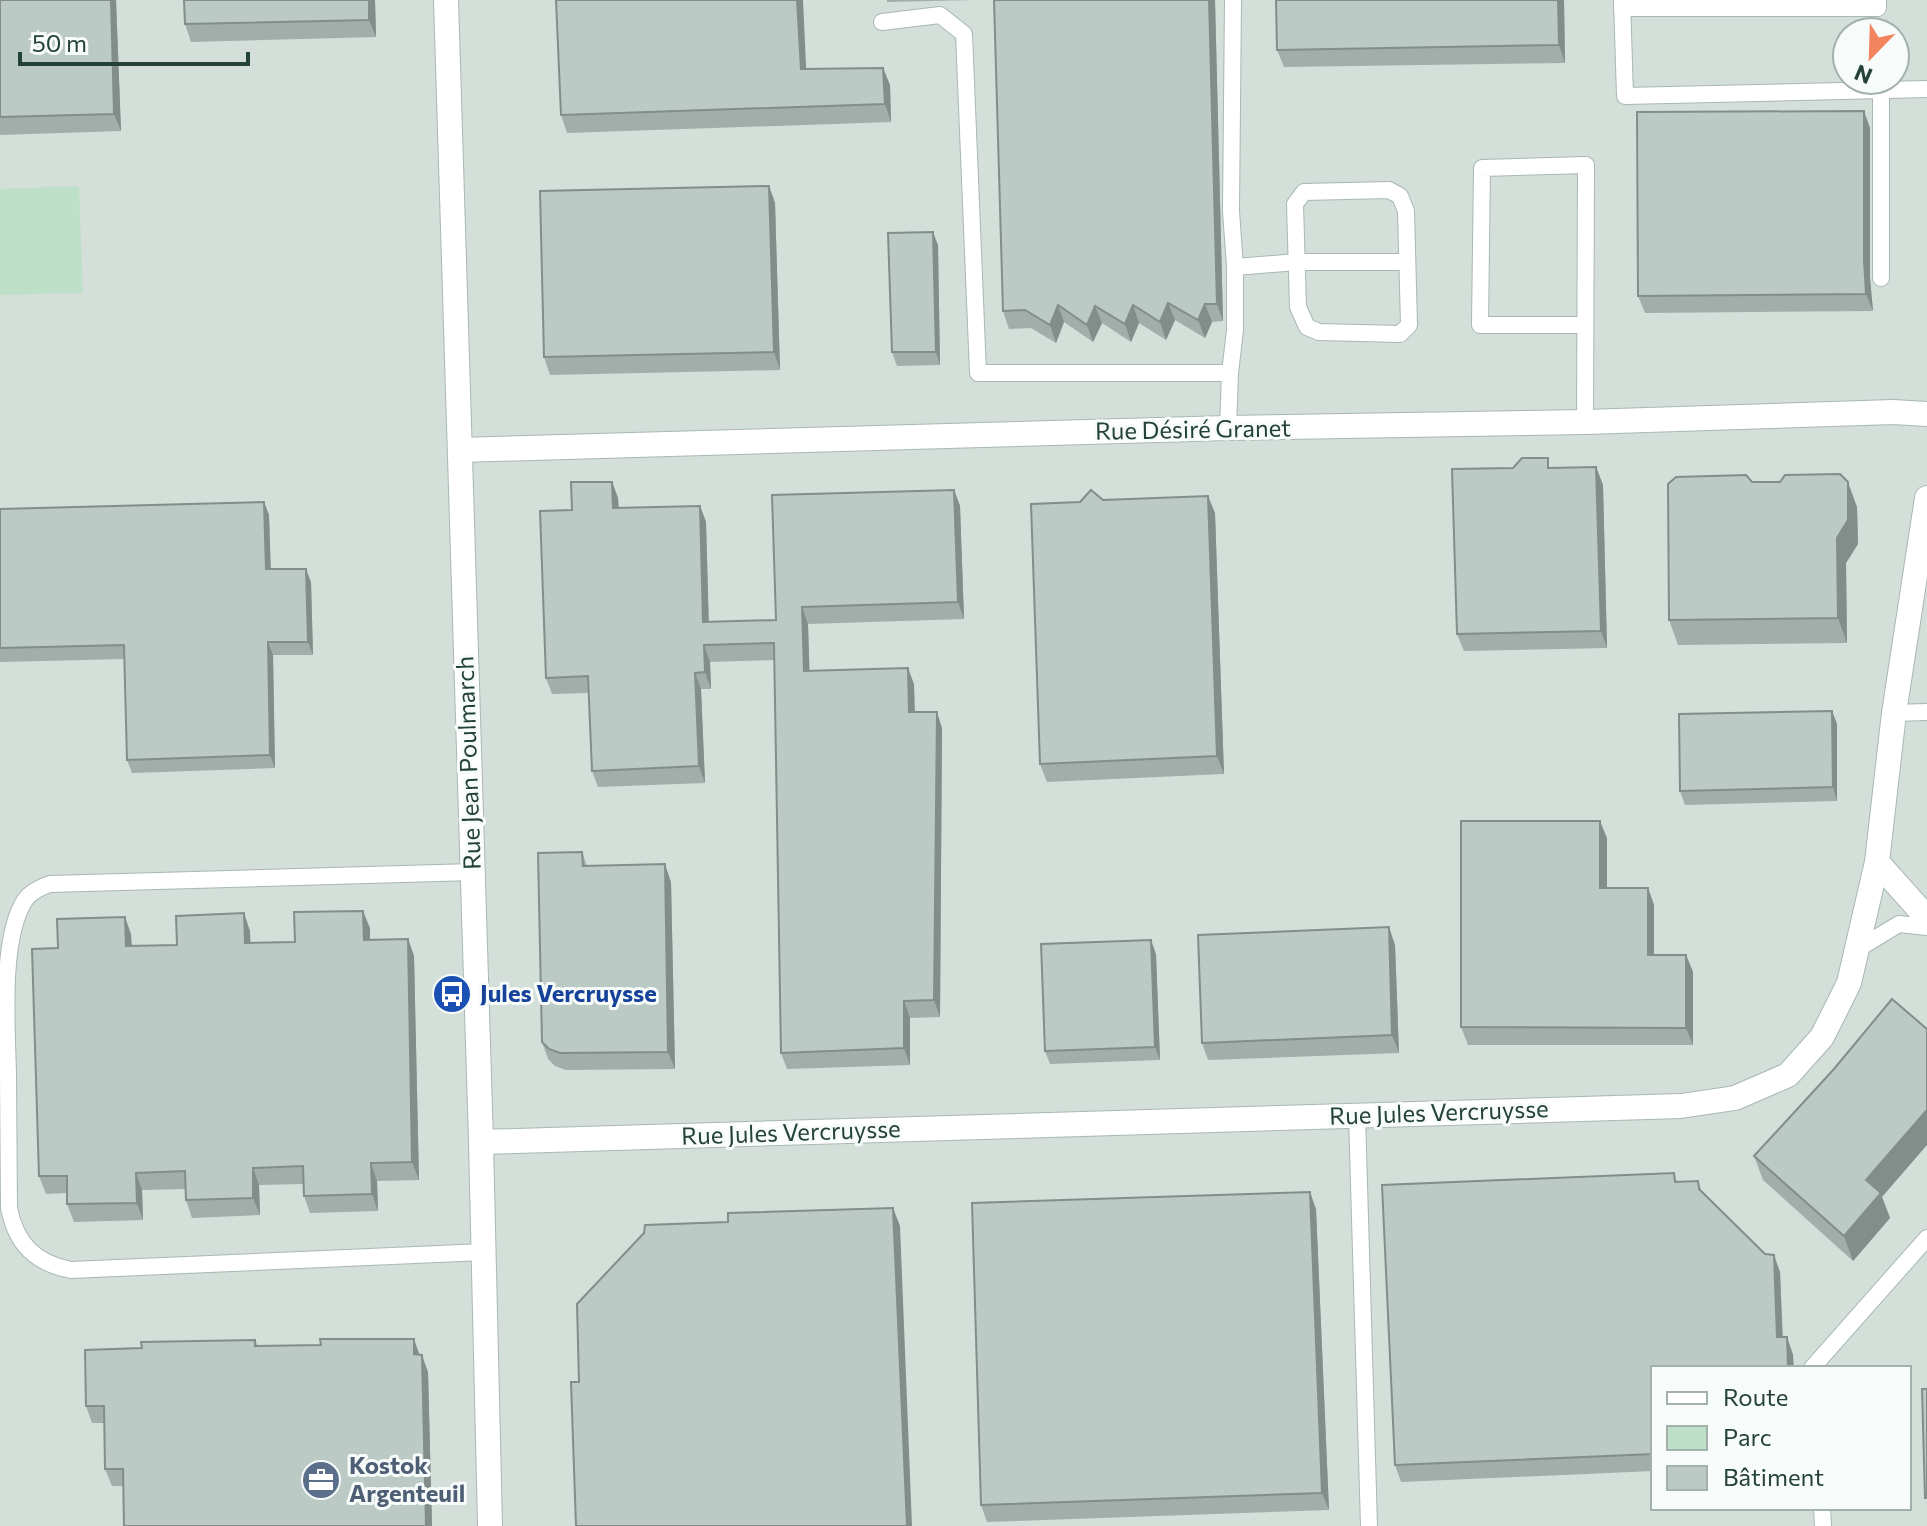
<svg xmlns="http://www.w3.org/2000/svg" width="1927" height="1526" viewBox="0 0 1927 1526" font-family="Commissioner,sans-serif">
  <style>
    .built { fill: #d4dfda; fill-rule: evenodd }
    .green { fill: #bfe0c8 }
    .lines { fill: none; stroke-linecap: round; stroke-linejoin: round }
    .service-casing { stroke: #a8b8b2; stroke-width: 18 }
    .minor-casing { stroke: #a8b8b2; stroke-width: 26 }
    .service { stroke: #fff; stroke-width: 16 }
    .minor { stroke: #fff; stroke-width: 24 }
    .wall { fill: #a1aea9 }
    .shaded-wall { fill: #838d89 }
    .building { fill: #bbcac4; stroke: #838d89; stroke-width: 2 }
    .labels { text-anchor: middle; stroke-width: 6; stroke-linejoin: round; paint-order: stroke }
    .street-label { font-size: 24px; fill: #24423a; stroke: #f7fbf9 }
    .transit-label { font-size: 24px; font-weight: bold; fill: #164399; stroke: #f7fbf9; text-anchor: start }
    .service-label { font-size: 24px; font-weight: bold; fill: #4e5e75; stroke: #f7fbf9; text-anchor: start }
  </style>
  <rect width="100%" height="100%" fill="#e6efeb"/>
  <!-- built -->
  <path class="built" d="M0 0H1927V1526H0ZM1847 32H1895V80H1847ZM1653 1368H1909V1508H1653Z"/>
  <!-- green -->
  <path class="green" d="M79 186 83 293 0 295V189Z"/>
  <g class="lines">
    <defs>
      <g id="service">
        <path d="M1233 0 1231 211 1235 267"/>
        <path d="M1622 0 1625 96 1927 89"/>
        <path d="M1622 8H1878V0"/>
        <path d="M882 22 940 15 964 34 978 373H1230"/>
        <path d="M1389 190 1400 196 1406 211 1409 325 1400 334 1319 332 1307 327 1298 307 1295 204 1304 192Z"/>
        <path d="M1881 278V90"/>
        <path d="M1585 325H1480L1482 168 1586 165 1585 422"/>
        <path d="M1228 428 1230 373 1235 330V267L1297 262H1407"/>
        <path d="M1894 713 1927 712"/>
        <path d="M473 872 50 884C41 887 31 891 25 900 0 938 7 1028 8 1074 8 1119 9 1163 9 1208 16 1244 35 1263 71 1270L484 1252"/>
        <path d="M1856 950 1899 924 1927 927"/>
        <path d="M1357 1115 1369 1526"/>
        <path d="M1812 1368 1927 1238"/>
        <path d="M1822 1508 1823 1526"/>
      </g>
      <g id="minor">
        <path d="M446 0 481 1142 490 1526"/>
        <path d="M460 450 1228 428 1585 422 1893 412 1927 414"/>
        <path d="M1877 862 1927 918"/>
        <path d="M481 1142 1681 1106 1735 1098 1788 1075 1822 1037 1849 983 1877 862 1894 713 1927 498"/>
      </g>
    </defs>
    <!-- service casing -->
    <use href="#service" class="service-casing"/>
    <!-- minor casing -->
    <use href="#minor" class="minor-casing"/>
    <!-- service -->
    <use href="#service" class="service"/>
    <!-- minor -->
    <use href="#minor" class="minor"/>
  </g>
  <!-- wall -->
  <g class="wall">
    <path d="M0 0H116L121 131 0 135Z"/>
    <path d="M184 0H375L376 37 191 42 185 24Z"/>
    <path d="M887 0H975L887 2Z"/>
    <path d="M994 0H1215L1223 321 1212 322 1205 338 1175 320 1166 340 1139 323 1131 342 1102 323 1093 342 1064 322 1056 343 1031 328 1009 329 1003 311Z"/>
    <path d="M1276 0H1564L1565 63 1284 67 1277 50Z"/>
    <path d="M883 68 890 85 891 122 567 133 561 115 806 69Z"/>
    <path d="M1870 128V278L1873 311 1645 313 1638 296Z"/>
    <path d="M769 186 775 203 780 370 550 375 544 357Z"/>
    <path d="M938 245 940 365 897 366 892 352Z"/>
    <path d="M1596 467 1603 485 1607 648 1464 651 1457 634 1552 468Z"/>
    <path d="M612 482 618 498 619 508 700 506 706 522 709 622 776 620 954 490 960 506 964 619 808 624 809 671 914 684 915 712 942 728 940 1017 910 1018V1065L787 1069 781 1053 774 660 710 662 711 689H701L705 783 598 787 592 771 589 693 552 694 546 678 572 510Z"/>
    <path d="M1752 482H1780L1857 507 1858 544 1846 563 1847 643 1678 645 1669 620Z"/>
    <path d="M1103 500 1215 513 1224 774 1047 782 1040 764 1080 502Z"/>
    <path d="M264 502 269 515 271 569 311 582 313 655H273L275 768 132 773 127 760 124 659 0 662V509Z"/>
    <path d="M1832 711 1837 724V801L1685 805 1680 791Z"/>
    <path d="M1607 838V888H1648L1654 905V955H1686L1693 972V1045H1468L1461 1027Z"/>
    <path d="M582 852 587 866 671 882 675 1069 566 1070 555 1066 548 1059 542 1042Z"/>
    <path d="M370 928V940L408 939 414 956 419 1180 377 1181 378 1211 310 1213 304 1196V1184L259 1185 260 1215 192 1218 186 1200 185 1189 142 1190 143 1220 74 1222 67 1204V1193L46 1194 39 1176 58 948 131 934 132 946 177 945 250 931V942H295Z"/>
    <path d="M1395 945 1399 1053 1208 1060 1202 1043Z"/>
    <path d="M1156 954 1160 1060 1050 1064 1045 1051Z"/>
    <path d="M1754 1156 1882 1197 1890 1218 1853 1261 1763 1180Z"/>
    <path d="M1674 1173 1677 1182 1698 1181 1702 1192 1780 1272 1783 1337H1787L1793 1355 1653 1368V1471L1401 1482 1395 1465Z"/>
    <path d="M1316 1209 1329 1510 987 1522 981 1505Z"/>
    <path d="M255 1340 258 1346 420 1355 428 1372 432 1526H124L123 1486H112L105 1469 104 1423H92L86 1406 142 1348Z"/>
  </g>
  <!-- shaded-wall -->
  <g class="shaded-wall">
    <path d="M111 0H116L121 131 114 114Z"/>
    <path d="M369 0H375L376 37 369 20Z"/>
    <path d="M797 0H803L807 87 801 69Z"/>
    <path d="M1209 0H1215L1223 321 1217 304Z"/>
    <path d="M1558 0H1564L1565 63 1559 45Z"/>
    <path d="M883 68 890 85 891 122 885 104Z"/>
    <path d="M1864 111 1870 128V278L1873 311 1866 294 1864 260Z"/>
    <path d="M769 186 775 203 780 370 774 352Z"/>
    <path d="M933 232 938 245 940 365 936 352Z"/>
    <path d="M1168 303 1175 320 1166 340 1160 322Z"/>
    <path d="M1205 304 1212 322 1205 338 1198 320Z"/>
    <path d="M1058 305 1064 322 1056 343 1050 325Z"/>
    <path d="M1133 305 1139 323 1131 342 1125 324Z"/>
    <path d="M1095 306 1102 323 1093 342 1087 325Z"/>
    <path d="M1596 467 1603 485 1607 648 1601 631Z"/>
    <path d="M612 482 618 498 619 525 613 508Z"/>
    <path d="M1848 482 1857 507 1858 544 1846 563 1847 643 1838 618 1837 538Z"/>
    <path d="M954 490 960 506 964 619 958 602Z"/>
    <path d="M1208 496 1215 513 1224 774 1217 756Z"/>
    <path d="M264 502 269 515 271 583 266 569Z"/>
    <path d="M700 506 706 522 709 638 703 622Z"/>
    <path d="M306 569 311 582 313 655 308 642Z"/>
    <path d="M802 607 808 624 810 688 804 671Z"/>
    <path d="M268 642 273 655 275 768 270 755Z"/>
    <path d="M704 645 710 662 711 689 705 672Z"/>
    <path d="M908 668 914 684 915 729 909 712Z"/>
    <path d="M695 673 701 689 705 783 699 766Z"/>
    <path d="M1832 711 1837 724V801L1833 787Z"/>
    <path d="M937 712 942 728 940 1017 934 1000Z"/>
    <path d="M1600 821 1607 838V905L1600 888Z"/>
    <path d="M665 864 671 882 675 1069 668 1052Z"/>
    <path d="M1648 888 1654 905V972L1648 955Z"/>
    <path d="M363 911 370 928V957L364 940Z"/>
    <path d="M244 913 250 931 251 960 245 943Z"/>
    <path d="M125 917 131 934 132 963 126 946Z"/>
    <path d="M1389 927 1395 945 1399 1053 1392 1035Z"/>
    <path d="M408 939 414 956 419 1180 412 1162Z"/>
    <path d="M1151 940 1156 954 1160 1060 1155 1047Z"/>
    <path d="M1686 955 1693 972V1045L1686 1028Z"/>
    <path d="M904 1001 910 1018V1065L904 1048Z"/>
    <path d="M1927 1110V1145L1882 1197 1890 1218 1853 1261 1844 1236 1866 1180Z"/>
    <path d="M371 1163 377 1181 378 1211 372 1194Z"/>
    <path d="M253 1168 259 1185 260 1215 253 1198Z"/>
    <path d="M136 1173 142 1190 143 1220 137 1203Z"/>
    <path d="M1310 1192 1316 1209 1329 1510 1322 1493Z"/>
    <path d="M893 1208 900 1226 912 1526H907Z"/>
    <path d="M1774 1255 1780 1272 1783 1354 1777 1337Z"/>
    <path d="M1787 1337 1793 1355 1794 1368H1788Z"/>
    <path d="M414 1339 420 1356 414 1354Z"/>
    <path d="M422 1355 428 1372 432 1526H426Z"/>
  </g>
  <!-- building -->
  <g class="building">
    <path d="M0 0H111L114 114 0 117Z"/>
    <path d="M184 0H369V20L185 24Z"/>
    <path d="M556 0H797L801 69 883 68 885 104 561 115Z"/>
    <path d="M994 0H1209L1217 304H1205L1198 320 1168 303 1160 322 1133 305 1125 324 1095 306 1087 325 1058 305 1050 325 1025 310 1003 311Z"/>
    <path d="M1276 0H1558L1559 45 1277 50Z"/>
    <path d="M1864 111V260L1866 294 1638 296 1637 112Z"/>
    <path d="M769 186 774 352 544 357 540 191Z"/>
    <path d="M933 232 936 352H892L888 233Z"/>
    <path d="M1522 458H1548V468L1596 467 1601 631 1457 634 1452 469 1513 468Z"/>
    <path d="M1840 474 1848 482V520L1837 538 1838 618 1669 620 1668 484 1676 477 1746 475 1752 482H1780L1785 475Z"/>
    <path d="M571 482H612L613 508 700 506 703 622 776 620 772 495 954 490 958 602 802 607 804 671 908 668 909 712H937L934 1000 904 1001V1048L781 1053 774 643 704 645 705 672 695 673 699 766 592 771 588 676 546 678 540 511 572 510Z"/>
    <path d="M1091 490 1103 500 1208 496 1217 756 1040 764 1031 504 1080 502Z"/>
    <path d="M264 502 266 569H306L308 642H268L270 755 127 760 124 645 0 648V509Z"/>
    <path d="M1832 711 1833 787 1680 791 1679 714Z"/>
    <path d="M1461 821H1600V888H1648V955H1686V1028L1461 1027Z"/>
    <path d="M582 852 583 866 665 864 668 1052 560 1053 549 1049 542 1042 538 853Z"/>
    <path d="M363 911 364 940 408 939 412 1162 371 1163 372 1194 304 1196 303 1166 253 1168V1198L186 1200 185 1171 136 1173 137 1203 67 1204V1176H39L32 949 58 948 57 919 125 917 126 946 177 945 176 916 244 913 245 943 295 942 294 912Z"/>
    <path d="M1389 927 1392 1035 1202 1043 1198 935Z"/>
    <path d="M1151 940 1155 1047 1045 1051 1041 944Z"/>
    <path d="M1892 999 1927 1029V1110L1866 1180 1881 1193 1844 1236 1754 1156 1834 1069Z"/>
    <path d="M1674 1173 1675 1182 1698 1181 1699 1189 1765 1254 1774 1255 1777 1337H1787L1788 1368H1653V1454L1395 1465 1382 1185Z"/>
    <path d="M1310 1192 1322 1493 981 1505 972 1203Z"/>
    <path d="M893 1208 907 1526H576L571 1382H579L577 1304 644 1233 645 1225 728 1222V1213Z"/>
    <path d="M320 1339H414V1354L422 1355 426 1526H124L123 1469H105L104 1406H86L85 1350 142 1348 141 1342 255 1340V1346L321 1345Z"/>
    <path d="M1922 1389H1927V1498H1925Z"/>
  </g>
  <!-- icons -->
  <defs>
    <symbol id="bus-disc" viewBox="-11 -11 22 22"><circle r="9.5" fill="#1a4fb4" stroke="#f7fbf9"/><path d="M-5-6H5V4H4V6H2V4H-2V6H-4V4H-5ZM-3.5-4V0h7V-4ZM-3.5 1.2v1.5H-2V1.2ZM2 1.2v1.5H3.5V1.2Z" fill="#fff"/></symbol>
    <symbol id="office-disc" viewBox="-11 -11 22 22"><circle r="9.5" fill="#5c6f8a" stroke="#f7fbf9"/><path d="M-6-3h4V-5.5h4V-3h4V5H-6ZM-1-4.5V-3h2v-1.5ZM-6 0V1H6V0Z" fill="#fff"/></symbol>
  </defs>
  <g fill-rule="evenodd">
    <use href="#bus-disc" x="430" y="972" width="44" height="44"/>
    <use href="#office-disc" x="299" y="1458" width="44" height="44"/>
  </g>
  <g class="labels">
    <!-- street labels -->
    <g class="street-label">
      <text transform="translate(1193 430) rotate(-1)" y="8">Rue Désiré Granet</text>
      <text transform="translate(469 763) rotate(-92)" y="8">Rue Jean Poulmarch</text>
      <text transform="translate(1439 1113) rotate(-2)" y="8">Rue Jules Vercruysse</text>
      <text transform="translate(791 1133) rotate(-2)" y="8">Rue Jules Vercruysse</text>
    </g>
    <!-- transit labels -->
    <g class="transit-label">
      <text x="480" y="1002">Jules Vercruysse</text>
    </g>
    <!-- service labels -->
    <g class="service-label">
      <text x="349" y="1474">Kostok<tspan x="349" dy="28">Argenteuil</tspan></text>
    </g>
  </g>
  <!-- legend -->
  <rect x="1651" y="1366" width="260" height="144" fill="#f7fbf9" stroke="#a3b1ad" stroke-width="2"/>
  <rect x="1667" y="1392" width="40" height="12" fill="#ffffff" stroke="#a3b1ad" stroke-width="2"/>
  <text x="1723" y="1406" font-size="24" fill="#24423a">Route</text>
  <rect x="1667" y="1426" width="40" height="24" fill="#bfe0c8" stroke="#a3b1ad" stroke-width="2"/>
  <text x="1723" y="1446" font-size="24" fill="#24423a">Parc</text>
  <rect x="1667" y="1466" width="40" height="24" fill="#bbcac4" stroke="#a3b1ad" stroke-width="2"/>
  <text x="1723" y="1486" font-size="24" fill="#24423a">Bâtiment</text>
  <!-- north arrow -->
  <g transform="translate(1871 56) rotate(203)"><circle r="38" fill="#f7fbf9" stroke="#a3b1ad" stroke-width="2"/>
  <path d="M0-6L14 30L0 20L-14 30Z" fill="#f4845f"/>
  <text y="-12" font-size="22" font-weight="bold" text-anchor="middle" fill="#24423a">N</text>
  </g>
  <!-- scale -->
  <path d="M20 52v12h228v-12" fill="none" stroke="#24423a" stroke-width="4"/>
  <text x="32" y="52" font-size="24" fill="#24423a" stroke="#f7fbf9" stroke-width="6" paint-order="stroke">50 m</text>
</svg>
